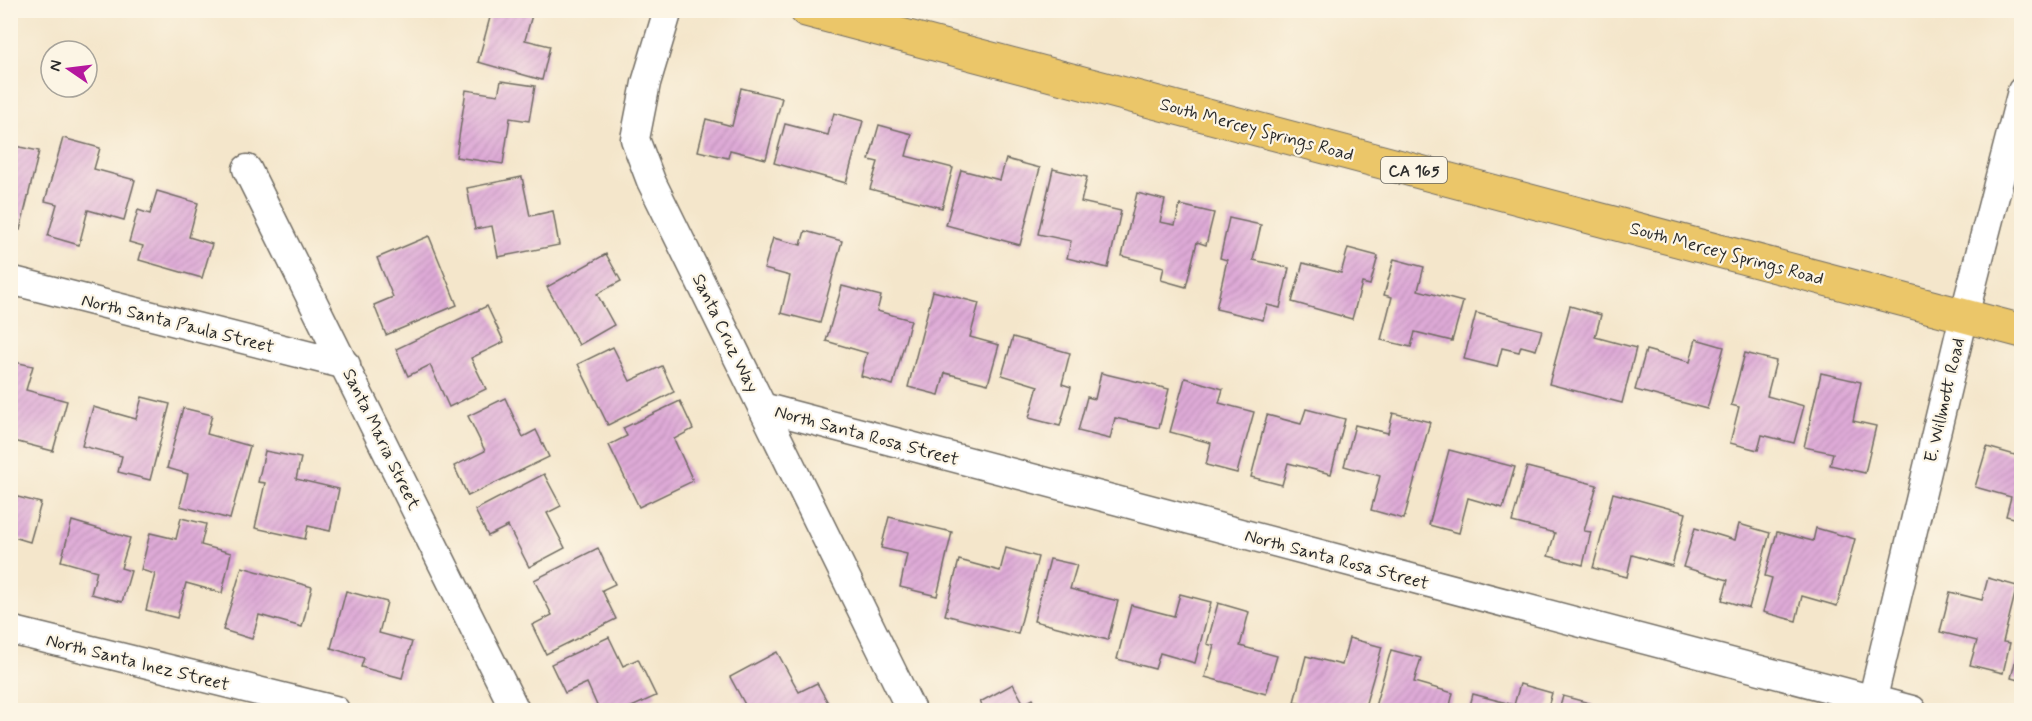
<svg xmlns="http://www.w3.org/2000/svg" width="2032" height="721" viewBox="0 0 2032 721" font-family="Mynerve,sans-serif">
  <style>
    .building { fill: url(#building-hatch) }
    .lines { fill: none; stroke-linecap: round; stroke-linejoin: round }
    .street-casing { stroke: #716c63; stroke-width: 31 }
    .primary-casing { stroke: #716c63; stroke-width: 35 }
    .street { stroke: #fff; stroke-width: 28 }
    .primary { stroke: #ebc669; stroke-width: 33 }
    .labels { text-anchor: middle; stroke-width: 4.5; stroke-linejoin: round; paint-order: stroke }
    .shield { fill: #fcf5e5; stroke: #6a6863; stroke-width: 1.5 }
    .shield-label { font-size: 16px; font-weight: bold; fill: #2b2b2b }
    .street-label { font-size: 18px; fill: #2b2b2b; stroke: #fcf5e5 }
  </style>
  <defs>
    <pattern id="building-hatch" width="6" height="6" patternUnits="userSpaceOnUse" patternTransform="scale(1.5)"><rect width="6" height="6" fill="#deaad7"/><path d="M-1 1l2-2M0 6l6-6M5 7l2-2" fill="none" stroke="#bf92b9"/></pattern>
  </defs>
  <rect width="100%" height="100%" fill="#fcf5e5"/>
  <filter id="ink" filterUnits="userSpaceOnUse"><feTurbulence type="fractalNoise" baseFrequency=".0167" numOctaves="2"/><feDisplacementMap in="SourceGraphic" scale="12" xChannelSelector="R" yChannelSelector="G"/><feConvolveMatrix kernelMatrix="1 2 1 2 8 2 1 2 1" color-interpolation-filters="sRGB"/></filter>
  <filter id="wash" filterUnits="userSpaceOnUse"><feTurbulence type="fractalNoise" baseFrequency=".008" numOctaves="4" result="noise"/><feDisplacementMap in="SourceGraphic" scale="24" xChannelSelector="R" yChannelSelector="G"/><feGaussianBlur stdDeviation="1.35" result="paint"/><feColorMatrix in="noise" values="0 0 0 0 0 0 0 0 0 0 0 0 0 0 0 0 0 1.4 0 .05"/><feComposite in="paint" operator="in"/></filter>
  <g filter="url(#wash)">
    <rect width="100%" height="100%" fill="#f4e6cb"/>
    <g id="blocks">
      <!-- building -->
      <g class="building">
        <path d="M492 10H514L532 15 525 40 550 46 542 80 478 62Z"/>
        <path d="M501 81 535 86 529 121 510 118 503 164 456 157 466 90 498 95Z"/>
        <path d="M741 88 782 98 766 159 730 150 728 158 698 151 706 119 732 126Z"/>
        <path d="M834 113 863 121 846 183 774 163 785 124 828 135Z"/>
        <path d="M879 125 912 134 906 156 953 168 942 208 870 189 878 162 869 160Z"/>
        <path d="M63 138 100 148 94 169 135 180 124 220 88 210 79 245 48 236 57 204 45 201Z"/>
        <path d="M10 145 39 151 20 230 10 228Z"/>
        <path d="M1006 159 1040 168 1020 245 946 225 961 170 1000 180Z"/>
        <path d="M1053 169 1087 177 1081 202 1121 211 1108 268 1067 258 1071 241 1038 234Z"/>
        <path d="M522 177 530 216 553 211 559 245 498 257 492 226 475 229 467 188Z"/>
        <path d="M157 191 198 203 189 237 212 244 202 278 139 260 143 246 129 242 138 210 150 214Z"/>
        <path d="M1137 193 1165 200 1160 222 1175 225 1180 205 1214 213 1206 245 1197 242 1186 287 1161 280 1164 267 1122 256Z"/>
        <path d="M1229 218 1261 225 1253 260 1289 268 1280 308 1267 305 1263 320 1216 309 1227 260 1220 258Z"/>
        <path d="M805 231 842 241 820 323 781 313 790 276 764 269 773 238 801 245Z"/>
        <path d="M429 236 457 305 386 335 374 305 393 297 377 258Z"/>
        <path d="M1348 248 1378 256 1370 285 1362 283 1352 319 1292 302 1303 263 1341 273Z"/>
        <path d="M606 254 621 281 597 294 614 325 579 345 547 287Z"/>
        <path d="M1394 259 1424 267 1418 290 1463 302 1452 341 1415 332 1411 347 1381 340 1392 297 1384 295Z"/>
        <path d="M842 286 881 296 877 311 911 320 893 385 861 376 867 353 826 341Z"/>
        <path d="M933 291 979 303 970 337 999 345 988 384 945 373 939 395 908 387Z"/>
        <path d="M487 306 504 342 471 358 486 389 449 407 430 365 408 376 396 349Z"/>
        <path d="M1570 306 1601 315 1595 337 1636 348 1622 403 1549 384Z"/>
        <path d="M1476 313 1542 330 1536 350 1521 346 1519 352 1502 348 1497 367 1464 359Z"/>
        <path d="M1013 337 1070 353 1062 384 1071 387 1060 426 1029 418 1038 386 1002 375Z"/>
        <path d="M1696 339 1724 347 1707 409 1635 390 1646 350 1690 362Z"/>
        <path d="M613 347 630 381 662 366 674 392 608 425 578 364Z"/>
        <path d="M1745 353 1776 361 1767 396 1804 406 1794 443 1762 435 1758 450 1730 443 1739 407 1731 405Z"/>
        <path d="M10 361 33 366 26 390 67 401 53 451 10 440Z"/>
        <path d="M1101 373 1169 389 1159 428 1115 418 1110 439 1078 431 1087 397 1095 399Z"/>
        <path d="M1821 373 1861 382 1853 421 1876 426 1865 473 1830 465 1833 453 1804 447Z"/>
        <path d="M1185 378 1223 389 1219 403 1254 412 1237 473 1206 465 1211 443 1170 432Z"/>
        <path d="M142 397 170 404 150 480 118 472 122 456 82 446 93 407 136 419Z"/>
        <path d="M505 398 523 437 536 430 549 457 468 496 454 466 485 451 468 416Z"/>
        <path d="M680 401 693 429 674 439 693 481 639 507 609 445 627 436 623 428Z"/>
        <path d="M183 408 212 415 207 434 250 446 230 519 180 506 188 474 167 468Z"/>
        <path d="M1306 409 1345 419 1331 474 1288 463 1282 485 1251 477 1267 415 1301 424Z"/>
        <path d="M1393 413 1430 422 1404 519 1371 510 1380 476 1344 466 1355 425 1388 433Z"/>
        <path d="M1987 447 2022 457V520L2006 516 2011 497 1975 487Z"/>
        <path d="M1449 450 1515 467 1503 508 1468 498 1459 533 1429 525Z"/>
        <path d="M265 451 301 458 296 479 339 489 330 531 308 526 305 539 255 528 265 483 258 482Z"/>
        <path d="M1527 467 1597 485 1584 531 1591 532 1583 565 1548 556 1555 533 1512 522Z"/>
        <path d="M544 474 561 506 547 513 565 548 529 567 508 526 488 536 475 510Z"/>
        <path d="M1613 493 1686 513 1672 566 1632 555 1627 577 1593 568Z"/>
        <path d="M10 495 41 503 30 542 10 536Z"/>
        <path d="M889 517 952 532 937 596 900 587 907 554 881 548Z"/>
        <path d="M181 518 206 524 201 545 231 553 222 593 186 583 177 618 146 610 155 574 141 570 150 533 176 539Z"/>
        <path d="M72 521 130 538 121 568 131 571 122 602 91 594 97 571 61 561Z"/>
        <path d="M1739 524 1770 533 1749 608 1722 600 1728 580 1683 567 1695 528 1735 540Z"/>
        <path d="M1816 528 1855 539 1837 606 1802 596 1796 621 1763 612 1772 578 1765 576 1777 532 1813 541Z"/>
        <path d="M598 548 615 584 602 590 616 619 546 654 532 625 552 615 534 580Z"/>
        <path d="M1006 548 1038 557 1018 634 945 615 959 560 1000 571Z"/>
        <path d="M1050 559 1077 565 1070 589 1118 601 1108 640 1034 621Z"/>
        <path d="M242 567 312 587 302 627 259 615 252 639 223 630Z"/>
        <path d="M1988 578 2017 586 2003 642 2010 643 2003 673 1970 665 1977 641 1940 632 1950 592 1982 600Z"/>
        <path d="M346 591 387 602 379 633 412 642 402 678 361 667 364 658 331 648Z"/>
        <path d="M1180 594 1211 602 1195 663 1160 653 1155 669 1117 659 1131 605 1174 616Z"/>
        <path d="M1218 603 1249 612 1240 646 1277 656 1266 694 1205 677 1214 646 1207 644Z"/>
        <path d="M609 637 623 666 638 659 656 696 625 710H599L587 683 565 693 551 664Z"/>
        <path d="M1349 638 1382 647 1364 710H1328L1294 702 1306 656 1342 665Z"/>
        <path d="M2021 639H2022V681L2011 678Z"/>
        <path d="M1391 650 1421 658 1414 682 1453 693 1449 710H1374Z"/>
        <path d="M777 652 799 692 817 683 832 710H748L730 677Z"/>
        <path d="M1013 684 1024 704 1033 699 1039 710H985L980 702Z"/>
        <path d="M1520 684 1552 693 1547 710H1469L1473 694 1514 705Z"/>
        <path d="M1563 696 1593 704 1592 710H1559Z"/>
      </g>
    </g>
  </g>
  <g filter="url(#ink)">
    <use href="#blocks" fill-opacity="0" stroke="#716c63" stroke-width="1.5"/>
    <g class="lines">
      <defs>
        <g id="street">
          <path d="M668 10 646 83 635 139 651 181 911 710"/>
          <path d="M247 169 515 710"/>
          <path d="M10 280 346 365"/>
          <path d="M762 407 1912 710"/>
          <path d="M10 630 335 710"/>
          <path d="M1870 710 1964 316 2022 91"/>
        </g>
        <path id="primary" d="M806 10 2022 331"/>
      </defs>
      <!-- street casing -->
      <use href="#street" class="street-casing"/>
      <!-- primary casing -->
      <use href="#primary" class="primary-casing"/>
      <!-- street -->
      <use href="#street" class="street"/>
      <!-- primary -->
      <use href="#primary" class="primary"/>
    </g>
  </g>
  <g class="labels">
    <!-- shield labels -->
    <rect class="shield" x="1381" y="157" width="66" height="26" rx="4.5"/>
    <g class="shield-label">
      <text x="1414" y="176">CA 165</text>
    </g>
    <!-- street labels -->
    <g class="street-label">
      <text transform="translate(1257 129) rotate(15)" y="6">South Mercey Springs Road</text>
      <text transform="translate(1727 253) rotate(15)" y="6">South Mercey Springs Road</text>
      <text transform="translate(178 323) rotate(14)" y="6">North Santa Paula Street</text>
      <text transform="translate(726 333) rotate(64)" y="6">Santa Cruz Way</text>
      <text transform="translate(1944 400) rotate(-77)" y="6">E. Willmott Road</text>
      <text transform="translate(867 435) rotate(15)" y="6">North Santa Rosa Street</text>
      <text transform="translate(382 439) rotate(64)" y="6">Santa Maria Street</text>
      <text transform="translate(1337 559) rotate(15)" y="6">North Santa Rosa Street</text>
      <text transform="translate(138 662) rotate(14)" y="6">North Santa Inez Street</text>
    </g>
  </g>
  <!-- margin -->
  <rect width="2032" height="721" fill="none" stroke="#fcf5e5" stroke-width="36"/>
  <!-- north arrow -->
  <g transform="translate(69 69) rotate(284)"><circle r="28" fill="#fcf5e5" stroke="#a8a49b" stroke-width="1.5"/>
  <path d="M0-4.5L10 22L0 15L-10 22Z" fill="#b5179e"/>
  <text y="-9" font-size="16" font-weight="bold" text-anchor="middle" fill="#2b2b2b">N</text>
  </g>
</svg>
